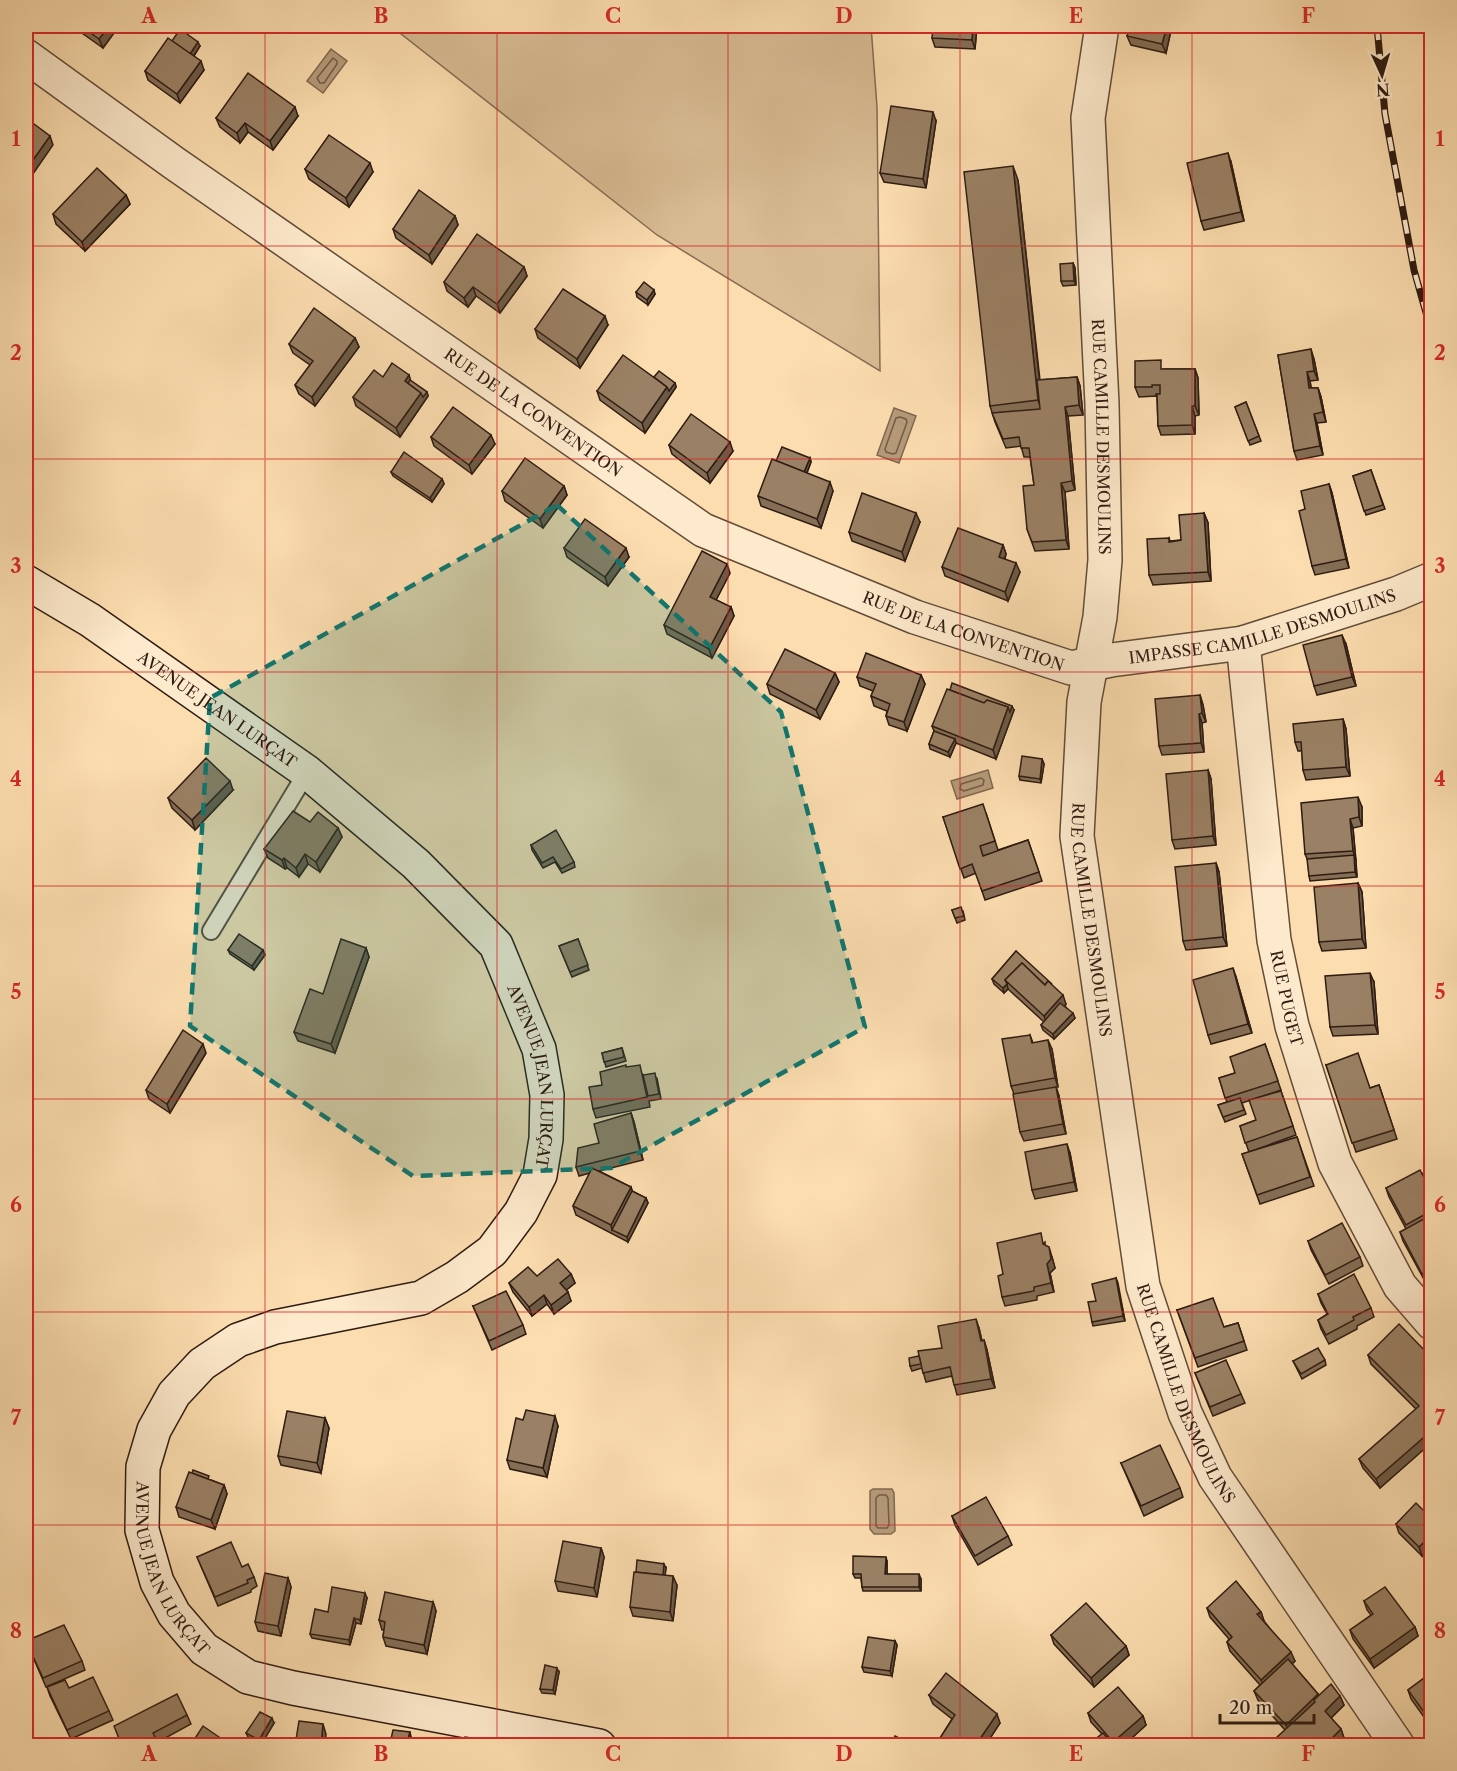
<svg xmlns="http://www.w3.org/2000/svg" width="1457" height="1771" viewBox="0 0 1457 1771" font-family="'Libre Caslon Text',serif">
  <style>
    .green { fill: #d9bc94; stroke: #846c53; stroke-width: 1.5 }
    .water { fill: #b69b7a; stroke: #806850; stroke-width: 1.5 }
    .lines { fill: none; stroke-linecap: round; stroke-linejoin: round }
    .shore { stroke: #725c46; stroke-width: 1.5 }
    .service-casing { stroke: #624c39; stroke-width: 20 }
    .minor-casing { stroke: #624c39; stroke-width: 36 }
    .secondary-casing { stroke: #2f1c12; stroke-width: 36 }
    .service { stroke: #fde9cb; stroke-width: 16 }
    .minor { stroke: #fde9cb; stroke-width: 33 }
    .secondary { stroke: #fde9cb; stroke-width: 33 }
    .rail-casing { stroke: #2f1c12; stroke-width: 7 }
    .rail { stroke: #fde9cb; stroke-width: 4.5; stroke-dasharray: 14; stroke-linecap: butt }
    .wall { fill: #846e56; stroke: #2f1c12; stroke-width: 1.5 }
    .shaded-wall { fill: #6c5a46; stroke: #2f1c12; stroke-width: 1.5 }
    .building { fill: #9a8064; stroke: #2f1c12; stroke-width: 1.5 }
    .marked { fill: #0f766e; fill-opacity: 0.2; stroke: #0f766e; stroke-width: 4.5; stroke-dasharray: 12 8; stroke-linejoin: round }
    .grid { fill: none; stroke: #d62828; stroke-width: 1.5; stroke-opacity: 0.55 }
    .labels { text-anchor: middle; stroke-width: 4.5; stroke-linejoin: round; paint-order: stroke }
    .street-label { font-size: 16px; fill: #2f1c12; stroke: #fde9cb }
    .neatline { fill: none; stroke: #d62828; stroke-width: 2 }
    .grid-label { font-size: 20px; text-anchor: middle; font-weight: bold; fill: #d62828 }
  </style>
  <rect width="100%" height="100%" fill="#fcddaf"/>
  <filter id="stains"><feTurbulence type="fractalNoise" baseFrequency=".00333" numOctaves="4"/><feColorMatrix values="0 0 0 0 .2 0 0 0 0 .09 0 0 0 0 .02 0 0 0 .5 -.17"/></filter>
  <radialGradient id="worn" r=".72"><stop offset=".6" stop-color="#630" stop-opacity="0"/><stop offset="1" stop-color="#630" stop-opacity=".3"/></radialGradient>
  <!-- green -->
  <path class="green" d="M391 26H871L877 107 880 371 657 235Z"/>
  <!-- water -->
  <g class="water">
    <path d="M331 49 347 61 323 93 307 81Z"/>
    <path d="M894 408 916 416 899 463 877 455Z"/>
    <path d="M988 770 993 788 957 799 951 781Z"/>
    <path d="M873 1489H892L894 1493 895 1531 891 1534H874L870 1529V1491Z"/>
  </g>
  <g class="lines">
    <!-- shore -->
    <g class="shore">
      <path d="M333 58 337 61V64L324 83H320L317 78Z"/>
      <path d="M900 417 906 419 907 422 896 453 893 454 886 452 885 449 896 418Z"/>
      <path d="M981 778 984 780 983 785 964 791 960 789 961 784Z"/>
      <path d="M879 1495H886L888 1498 889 1525 887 1528H878L876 1526V1498Z"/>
    </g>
    <defs>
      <path id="service" d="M211 931 307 772"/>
      <g id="minor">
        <path id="s1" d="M1102 26 1088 118 1102 404 1105 560 1100 617 1084 702 1077 836 1143 1286 1185 1413 1215 1477 1398 1746"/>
        <path id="s2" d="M26 56 174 163 703 530 915 617 1071 668 1111 660 1243 643 1396 594 1432 579"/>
        <path id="s3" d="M1243 643 1274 940 1292 1026 1335 1163 1400 1286 1432 1323"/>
      </g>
      <g id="secondary">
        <path id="s4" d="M26 582 90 620 307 772 416 864 496 945 539 1049 547 1095 546 1139 540 1175 521 1212 492 1251 457 1277 421 1298 275 1327 238 1340 202 1364 174 1394 154 1430 143 1467 142 1530 157 1582 174 1614 204 1649 248 1677 293 1688 599 1746"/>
      </g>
    </defs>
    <!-- service casing -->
    <use href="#service" class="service-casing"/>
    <!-- minor casing -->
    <use href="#minor" class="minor-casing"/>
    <!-- secondary casing -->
    <use href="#secondary" class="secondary-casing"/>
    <!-- service -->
    <use href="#service" class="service"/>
    <!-- minor -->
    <use href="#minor" class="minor"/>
    <!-- secondary -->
    <use href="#secondary" class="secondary"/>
    <defs>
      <path id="rail" d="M1377 26 1385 114 1414 270 1432 334"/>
    </defs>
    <!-- rail casing -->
    <use href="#rail" class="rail-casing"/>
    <!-- rail -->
    <use href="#rail" class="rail"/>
  </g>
  <!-- wall -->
  <g class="wall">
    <path d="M72 26H119L103 48Z"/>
    <path d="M977 26 975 49 935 47 932 38Z"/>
    <path d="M1172 26 1166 53 1131 45 1127 36Z"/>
    <path d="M172 41 200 46 194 56 204 70 180 103 148 80 145 71Z"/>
    <path d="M298 116 273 150 248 132 240 143 220 127 216 118Z"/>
    <path d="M936 121 926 188 884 182 880 173Z"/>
    <path d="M1231 162 1244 221 1204 230 1201 221Z"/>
    <path d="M305 169 373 172 349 207 309 179Z"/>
    <path d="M1018 180 1040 380 1077 377 1080 386 1083 415 1068 416 1075 490 1065 492 1069 549 1035 551 1027 529 1034 485 1030 457H1024L1021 446 1006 448 995 422 990 406Z"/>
    <path d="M126 195 130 204 85 251 56 224 53 214Z"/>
    <path d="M455 216 458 225 432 264 396 238 393 229Z"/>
    <path d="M1073 263 1075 268 1076 285 1063 286 1061 281Z"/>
    <path d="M524 267 527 276 500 313 476 296 468 307 447 291 444 282Z"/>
    <path d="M636 292 655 294 648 305 637 297Z"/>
    <path d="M608 325 580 368 538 338 535 329Z"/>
    <path d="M355 338 359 347 315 406 299 394 295 385 310 365 293 353 289 344Z"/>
    <path d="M1278 355 1314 359 1318 380 1310 381 1311 388H1318L1321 397 1326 422 1317 423 1323 455 1297 460 1294 451Z"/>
    <path d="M1164 369H1195L1198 378 1199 415 1195 416V434L1161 435 1158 426 1157 394H1156V396L1139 397 1135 387Z"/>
    <path d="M409 375 410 380 427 392 428 396 400 437 356 406 353 397 383 377Z"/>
    <path d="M675 383 676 387 645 433 600 400 597 391Z"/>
    <path d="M1246 402 1261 441 1250 445 1235 407Z"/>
    <path d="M431 437 495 444 472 474 434 446Z"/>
    <path d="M669 445 733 451 710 483 672 454Z"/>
    <path d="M810 458 811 462 807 473 833 491 821 528 761 506 758 496 776 461Z"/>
    <path d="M1371 470 1385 509 1366 515 1353 476Z"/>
    <path d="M391 472 442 479 444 484 432 502 393 476Z"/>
    <path d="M1329 484 1332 493 1349 568 1315 575 1312 566 1305 509Z"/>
    <path d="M564 486 567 495 543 528 505 501 502 491Z"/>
    <path d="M1204 513 1208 523 1211 581 1153 585 1149 575 1169 538 1170 541 1181 540Z"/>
    <path d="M920 522 905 561 852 541 849 532Z"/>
    <path d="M1003 545 1006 554 1005 559 1020 572 1008 601 945 576 942 567Z"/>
    <path d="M564 548 629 557 608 586 567 557Z"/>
    <path d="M730 573 716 600 731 607 734 616 712 658 667 634 664 625Z"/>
    <path d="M1346 644 1356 686 1317 695 1314 686Z"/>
    <path d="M835 673 839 682 820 719 770 694 767 684Z"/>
    <path d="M921 675 925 684 907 731 889 725 886 716 887 711 874 706 871 696 873 691 860 686 857 677Z"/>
    <path d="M1200 695 1203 705 1206 722 1202 723 1204 752 1162 755 1159 746Z"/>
    <path d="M1014 710 996 759 956 743 950 757 930 749 929 744 934 731 932 726Z"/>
    <path d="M1343 719 1346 729 1350 776 1306 780 1303 770 1302 751H1298L1295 742Z"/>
    <path d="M1042 759 1044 764 1041 783 1020 780 1019 776Z"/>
    <path d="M1208 770 1211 779 1216 845 1175 849 1172 840Z"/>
    <path d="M233 790 195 830 172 808 168 798Z"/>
    <path d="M1362 807V826L1353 828 1357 877 1310 881 1309 876 1308 861 1305 854Z"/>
    <path d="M986 813 998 850 1028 840 1042 881 985 900 976 873 964 878 943 817Z"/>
    <path d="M310 822 338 828 342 837 320 872 308 864 299 877 287 868 285 869 268 858 264 849Z"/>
    <path d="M531 845 574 862 575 867 562 873 555 862 543 868 532 850Z"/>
    <path d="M1216 863 1219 872 1227 946 1186 950 1183 941Z"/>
    <path d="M1358 883 1362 892 1366 948 1322 951 1319 942Z"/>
    <path d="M952 910 963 911 965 920 957 923Z"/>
    <path d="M578 939 589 970 572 977 559 946Z"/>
    <path d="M366 948 369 957 335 1053 298 1041 294 1032 323 994Z"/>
    <path d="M228 950H263L265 955 254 970 230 954Z"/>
    <path d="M1016 951 1066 1004 1065 1006 1075 1018 1054 1039 1043 1030 1041 1025 1044 1022 1008 989 1004 993 994 984 992 979Z"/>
    <path d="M1236 977 1252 1033 1211 1044 1208 1035Z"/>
    <path d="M1374 982 1378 1034 1333 1036 1330 1027Z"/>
    <path d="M1030 1035 1033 1043 1052 1049 1058 1087H1056L1059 1096 1066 1134 1024 1141 1020 1132 1014 1094 1011 1086Z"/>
    <path d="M1265 1044 1281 1090 1242 1103 1246 1114 1225 1122 1218 1105 1227 1102 1219 1078 1235 1073Z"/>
    <path d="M622 1048 626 1061 606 1067 602 1053Z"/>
    <path d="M206 1053 170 1113 149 1099 146 1090Z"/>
    <path d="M1326 1065 1370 1088 1379 1085 1397 1139 1356 1152Z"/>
    <path d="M627 1067 644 1075 657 1078 661 1099 649 1101 650 1107 596 1118 593 1109 602 1085Z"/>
    <path d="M1281 1091 1296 1135 1249 1152 1240 1126 1256 1120Z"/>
    <path d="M631 1113 634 1122 643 1160 599 1171 631 1187 632 1191 646 1198 648 1203 628 1242 576 1215 573 1206 590 1173 579 1176 576 1167Z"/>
    <path d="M1297 1137 1314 1186 1260 1204 1242 1154Z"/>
    <path d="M1070 1153 1077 1191 1035 1199 1032 1190Z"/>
    <path d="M1431 1169V1279L1426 1283 1403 1241 1400 1232 1406 1229 1389 1197 1386 1188 1422 1174Z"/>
    <path d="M1308 1241 1360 1257 1363 1266 1329 1284 1311 1250Z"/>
    <path d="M1045 1242V1245L1052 1257 1055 1268 1050 1273 1054 1292 1037 1296V1300L1005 1306 1002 1297 1003 1274Z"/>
    <path d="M571 1274 575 1283 566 1290 571 1301 554 1314 547 1304 532 1316 513 1292 509 1283 537 1276Z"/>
    <path d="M1116 1278 1125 1321 1093 1326 1092 1322 1096 1301Z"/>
    <path d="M1318 1294 1371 1308 1374 1317 1357 1326V1329L1329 1344 1321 1329 1318 1320 1327 1314 1321 1303Z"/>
    <path d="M473 1306 523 1325 526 1334 492 1350Z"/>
    <path d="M1177 1310 1224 1327 1238 1323 1247 1350 1198 1367Z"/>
    <path d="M979 1328 982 1341 984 1340 987 1350 995 1388 957 1395 952 1376 926 1382 922 1368 912 1371 910 1366 919 1356 942 1348Z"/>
    <path d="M1368 1355 1431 1357V1443L1380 1488 1363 1468 1359 1459 1416 1409 1371 1364Z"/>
    <path d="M1325 1360 1326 1365 1302 1379 1293 1361Z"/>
    <path d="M1195 1373 1241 1394 1245 1403 1213 1416Z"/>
    <path d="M325 1418 329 1428 321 1473 281 1465 278 1456Z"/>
    <path d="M523 1420 558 1426 547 1477 510 1469 507 1460Z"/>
    <path d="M1121 1463 1180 1488 1183 1497 1144 1516Z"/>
    <path d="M211 1480 224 1485 227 1494 215 1529 179 1517 176 1507Z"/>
    <path d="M1423 1510 1422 1556 1399 1533 1396 1524Z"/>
    <path d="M952 1516 1008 1536 1012 1545 978 1565 955 1525Z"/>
    <path d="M601 1548 604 1557 597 1597 558 1591 555 1581Z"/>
    <path d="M197 1557 242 1567 254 1577 257 1586 251 1590V1592L218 1606Z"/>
    <path d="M887 1561V1574L921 1579V1591H863L862 1587 861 1578H855L853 1574Z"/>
    <path d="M666 1568 665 1575 677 1585 673 1621 633 1616 630 1607Z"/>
    <path d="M288 1578 291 1587 281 1636 258 1631 255 1622Z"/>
    <path d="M367 1598 361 1624 356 1623 350 1645 312 1638 310 1634 328 1612Z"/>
    <path d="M1364 1601 1415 1627 1418 1636 1374 1668 1353 1639 1350 1630 1371 1615 1367 1610Z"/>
    <path d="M433 1602 436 1611 427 1654 386 1646 383 1637 384 1630H382L379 1620Z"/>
    <path d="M1207 1608 1261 1612 1264 1621 1295 1661 1292 1664 1318 1694 1319 1696H1340L1344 1705 1331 1718 1341 1729 1344 1738 1337 1746H1277L1275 1739 1285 1730 1258 1700 1254 1691 1260 1685 1230 1651 1227 1642 1229 1639 1210 1617Z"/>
    <path d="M1051 1635 1126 1646 1129 1655 1094 1687 1054 1644Z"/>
    <path d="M26 1641 82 1661 85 1670 46 1687Z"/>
    <path d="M895 1641 897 1645 892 1676 864 1672 862 1667Z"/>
    <path d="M559 1672 555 1694 542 1693 540 1689Z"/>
    <path d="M1431 1673V1727L1411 1699 1408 1690Z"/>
    <path d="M47 1687 69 1688 109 1711 113 1720 71 1739 50 1696Z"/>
    <path d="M929 1695 1000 1723 985 1746H935L952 1719 933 1704Z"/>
    <path d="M1088 1713 1143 1716 1146 1725 1123 1746H1093L1092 1742 1102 1734 1091 1722Z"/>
    <path d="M187 1715 191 1724 158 1742 159 1746H121Z"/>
    <path d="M274 1723 261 1745 248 1737 246 1733Z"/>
    <path d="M411 1737 409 1746 392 1744 391 1739Z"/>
  </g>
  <!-- shaded-wall -->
  <g class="shaded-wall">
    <path d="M109 26H119L103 48 99 39Z"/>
    <path d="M973 26H977L975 49 972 40Z"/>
    <path d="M1167 26H1172L1166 53 1162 44Z"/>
    <path d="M198 42 200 46 190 61 189 56Z"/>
    <path d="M201 61 204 70 180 103 177 94Z"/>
    <path d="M295 107 298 116 273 150 270 141Z"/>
    <path d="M933 112 936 121 926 188 923 179Z"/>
    <path d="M245 123 248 132 240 143 237 133Z"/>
    <path d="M50 136 53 145 26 184V170Z"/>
    <path d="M1228 153 1231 162 1244 221 1241 212Z"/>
    <path d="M370 163 373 172 349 207 346 198Z"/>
    <path d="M1013 166 1018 180 1043 414 1038 400Z"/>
    <path d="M126 195 130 204 85 251 82 242Z"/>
    <path d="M455 216 458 225 432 264 429 255Z"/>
    <path d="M1073 263 1075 268 1076 285 1074 281Z"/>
    <path d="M524 267 527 276 500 313 497 304Z"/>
    <path d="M473 287 476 296 468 307 464 298Z"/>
    <path d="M654 290 655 294 648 305 647 300Z"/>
    <path d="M605 316 608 325 580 368 577 359Z"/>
    <path d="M355 338 359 347 315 406 312 397Z"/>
    <path d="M1311 349 1314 359 1318 380 1314 371Z"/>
    <path d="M1195 369 1198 378 1199 415 1195 406Z"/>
    <path d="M1307 372 1310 381 1313 397 1309 388Z"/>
    <path d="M409 375 412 385H407L405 381Z"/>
    <path d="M1077 377 1080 386 1083 415 1079 405Z"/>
    <path d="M675 383 676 387 645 433 642 423 667 387Z"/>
    <path d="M1318 388 1321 397 1326 422 1323 412Z"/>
    <path d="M427 392 428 396 400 437 396 428 421 393Z"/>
    <path d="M1192 406 1195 416V434L1192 425Z"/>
    <path d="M1065 407 1068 416 1075 490 1072 481Z"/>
    <path d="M1314 414 1317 423 1323 455 1320 446Z"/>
    <path d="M491 435 495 444 472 474 469 465Z"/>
    <path d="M730 442 733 451 710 483 707 473Z"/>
    <path d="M810 458 811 462 804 480 803 475Z"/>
    <path d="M442 479 444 484 432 502 430 498Z"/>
    <path d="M830 482 833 491 821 528 817 519Z"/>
    <path d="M1061 483 1065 492 1069 549 1066 540Z"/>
    <path d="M1329 484 1332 493 1349 568 1346 559Z"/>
    <path d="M564 486 567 495 543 528 540 519Z"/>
    <path d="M916 513 920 522 905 561 902 552Z"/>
    <path d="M1204 513 1208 523 1211 581 1208 572Z"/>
    <path d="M1003 545 1006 554 1002 566 999 557Z"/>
    <path d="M626 548 629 557 608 586 605 577Z"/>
    <path d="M1016 563 1020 572 1008 601 1005 592Z"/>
    <path d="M727 564 730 573 713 606 710 597Z"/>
    <path d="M731 607 734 616 712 658 709 649Z"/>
    <path d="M1342 635 1346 644 1356 686 1352 677Z"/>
    <path d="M835 673 839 682 820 719 816 710Z"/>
    <path d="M921 675 925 684 907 731 904 722Z"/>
    <path d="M1200 695 1203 705 1206 722 1202 713Z"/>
    <path d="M1012 706 1014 710 996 759 993 750 1008 707Z"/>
    <path d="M1199 714 1202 723 1204 752 1201 743Z"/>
    <path d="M1343 719 1346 729 1350 776 1346 767Z"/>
    <path d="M955 739 956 743 950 757 948 752Z"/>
    <path d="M1042 759 1044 764 1041 783 1040 779Z"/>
    <path d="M1208 770 1211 779 1216 845 1213 836Z"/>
    <path d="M230 781 233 790 195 830 192 820Z"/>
    <path d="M1358 797 1362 807V826L1359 817Z"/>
    <path d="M1350 819 1353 828 1356 860 1353 851Z"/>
    <path d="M338 828 342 837 320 872 316 862Z"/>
    <path d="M305 854 308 864 299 877 296 868Z"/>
    <path d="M1354 855 1356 860 1357 877 1355 872Z"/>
    <path d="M284 858 287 868 285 869 282 860Z"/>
    <path d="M1216 863 1219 872 1227 946 1223 937Z"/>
    <path d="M1358 883 1362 892 1366 948 1362 939Z"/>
    <path d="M366 948 369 957 335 1053 331 1044Z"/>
    <path d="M263 950 265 955 254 970 252 966Z"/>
    <path d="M1233 968 1236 977 1252 1033 1248 1024Z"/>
    <path d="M1370 973 1374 982 1378 1034 1375 1025Z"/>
    <path d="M1007 984 1008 989 1004 993 1003 988Z"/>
    <path d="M1063 995 1066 1004 1047 1025 1044 1016Z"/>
    <path d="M1073 1013 1075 1018 1054 1039 1053 1034Z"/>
    <path d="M1048 1040 1052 1049 1058 1087 1055 1078Z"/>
    <path d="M203 1044 206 1053 170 1113 167 1104Z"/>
    <path d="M1056 1087 1059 1096 1066 1134 1063 1124Z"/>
    <path d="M631 1113 634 1122 643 1160 640 1151Z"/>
    <path d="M1067 1144 1070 1153 1077 1191 1074 1182Z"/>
    <path d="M631 1187 634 1196 612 1230 611 1225Z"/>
    <path d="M646 1198 648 1203 628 1242 627 1237Z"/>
    <path d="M1049 1247 1052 1257 1055 1268 1050 1273 1054 1292 1051 1283 1047 1264Z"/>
    <path d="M571 1274 575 1283 564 1292 560 1283Z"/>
    <path d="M1116 1278 1118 1283 1125 1321 1123 1316Z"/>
    <path d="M568 1292 571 1301 554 1314 551 1305Z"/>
    <path d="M544 1295 547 1304 532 1316 529 1307Z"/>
    <path d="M976 1319 979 1328 984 1350 981 1341Z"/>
    <path d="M984 1340 987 1350 995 1388 991 1379Z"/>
    <path d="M555 1416 558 1426 547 1477 543 1468Z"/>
    <path d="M325 1418 329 1428 321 1473 317 1463Z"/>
    <path d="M1431 1431V1443L1380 1488 1376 1479Z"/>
    <path d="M224 1485 227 1494 215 1529 211 1520Z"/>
    <path d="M1431 1535V1547L1422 1556 1419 1547Z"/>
    <path d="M601 1548 604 1557 597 1597 594 1588Z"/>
    <path d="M886 1557 887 1561V1579L885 1574Z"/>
    <path d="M664 1564 666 1568 664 1584 662 1580Z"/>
    <path d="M919 1574 921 1579V1591L919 1587Z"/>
    <path d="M673 1576 677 1585 673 1621 670 1612Z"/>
    <path d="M288 1578 291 1587 281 1636 278 1626Z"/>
    <path d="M365 1593 367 1598 361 1624 360 1620Z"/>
    <path d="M433 1602 436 1611 427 1654 424 1645Z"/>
    <path d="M1261 1612 1264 1621 1261 1623 1257 1614Z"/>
    <path d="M354 1618 356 1623 350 1645 349 1640Z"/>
    <path d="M1415 1627 1418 1636 1374 1668 1370 1659Z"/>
    <path d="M895 1641 897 1645 892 1676 890 1671Z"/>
    <path d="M1126 1646 1129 1655 1094 1687 1091 1678Z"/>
    <path d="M1291 1652 1295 1661 1264 1689 1261 1680Z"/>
    <path d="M557 1668 559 1672 555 1694 553 1690Z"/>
    <path d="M1318 1694 1322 1703 1289 1734 1286 1725Z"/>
    <path d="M1340 1696 1344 1705 1329 1720 1325 1711Z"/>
    <path d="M997 1714 1000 1723 985 1746H975Z"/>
    <path d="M1143 1716 1146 1725 1123 1746H1115L1113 1742Z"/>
    <path d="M272 1718 274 1723 261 1745 259 1740Z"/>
    <path d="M323 1724 326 1734 325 1746H321Z"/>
    <path d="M1341 1729 1344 1738 1337 1746H1324Z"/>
    <path d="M410 1732 411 1737 409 1746 407 1742Z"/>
  </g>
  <!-- building -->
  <g class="building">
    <path d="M81 26H109L99 39Z"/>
    <path d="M933 26H973L972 40 932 38Z"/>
    <path d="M1130 26H1167L1162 44 1127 36Z"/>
    <path d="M180 29 198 42 190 54 172 41Z"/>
    <path d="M168 38 201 61 177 94 145 71Z"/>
    <path d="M248 73 295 107 270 141 245 123 237 133 216 118Z"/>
    <path d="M891 106 933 112 923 179 880 173Z"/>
    <path d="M26 118 50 136 26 170Z"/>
    <path d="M329 135 370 163 346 198 305 169Z"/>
    <path d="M1228 153 1241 212 1201 221 1187 163Z"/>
    <path d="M1013 166 1038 400 990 406 964 172Z"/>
    <path d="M97 168 126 195 82 242 53 214Z"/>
    <path d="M419 190 455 216 429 255 393 229Z"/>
    <path d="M477 234 524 267 497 304 473 287 464 298 444 282Z"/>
    <path d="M1073 263 1074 281H1061L1060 264Z"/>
    <path d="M644 282 654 290 647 300 636 292Z"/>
    <path d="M563 289 605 316 577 359 535 329Z"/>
    <path d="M314 308 355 338 312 397 295 385 313 361 289 344Z"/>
    <path d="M1311 349 1314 371 1307 372 1309 388H1318L1323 412 1314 414 1320 446 1294 451 1278 355Z"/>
    <path d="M623 355 667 387 642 423 597 391Z"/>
    <path d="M1161 360V369H1195V406H1192V425L1158 426 1157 394H1160V385H1152V387H1135V361Z"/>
    <path d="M392 363 409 375 405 381 421 393 396 428 353 397 374 370 383 377Z"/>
    <path d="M659 371 675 383 669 391 667 387 654 377Z"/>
    <path d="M1077 377 1079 405 1065 407 1072 481 1061 483 1066 540 1032 542 1027 529 1023 486 1034 485 1029 448H1021L1019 437 1003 439 992 413 1040 409 1037 380Z"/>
    <path d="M410 380 427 392 423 397 421 393 408 383Z"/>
    <path d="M1246 402 1259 436 1248 441 1235 407Z"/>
    <path d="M453 407 491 435 469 465 431 437Z"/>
    <path d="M691 414 730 442 707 473 669 445Z"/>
    <path d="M782 447 810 458 804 472 776 461Z"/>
    <path d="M404 452 442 479 430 498 391 472Z"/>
    <path d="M525 458 564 486 540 519 502 491Z"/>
    <path d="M772 459 830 482 817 519 758 496Z"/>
    <path d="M1371 470 1383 505 1364 511 1353 476Z"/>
    <path d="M1329 484 1346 559 1312 566 1299 511 1305 509 1301 491Z"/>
    <path d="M862 493 916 513 902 552 849 532Z"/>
    <path d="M1204 513 1208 572 1149 575 1147 539 1169 538V542L1181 540 1179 515Z"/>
    <path d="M585 519 626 548 605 577 564 548Z"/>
    <path d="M958 528 1003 545 999 557 1016 563 1005 592 942 567Z"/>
    <path d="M702 551 727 564 710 597 731 607 709 649 664 625Z"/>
    <path d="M1342 635 1352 677 1314 686 1303 645Z"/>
    <path d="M785 649 835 673 816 710 767 684Z"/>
    <path d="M866 653 921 675 904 722 886 716 890 704 871 696 876 684 857 677Z"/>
    <path d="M952 683 1012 706 1010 712 1008 707 987 700 984 703 950 690Z"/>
    <path d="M947 689 984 703 987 700 1008 707 993 750 932 726Z"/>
    <path d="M1200 695 1202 713 1199 714 1201 743 1159 746 1155 699Z"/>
    <path d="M1343 719 1346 767 1303 770 1301 742H1295L1293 724Z"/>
    <path d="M934 731 955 739 948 752 929 744Z"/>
    <path d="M1022 756 1042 759 1040 779 1019 776Z"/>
    <path d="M206 758 230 781 192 820 168 798Z"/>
    <path d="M1208 770 1213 836 1172 840 1166 774Z"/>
    <path d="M1358 797 1359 817 1350 819 1353 851 1305 854 1301 803Z"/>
    <path d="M983 804 995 841 980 846 983 856 1028 840 1039 872 982 891 972 864 960 869 943 817Z"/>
    <path d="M293 811 310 822 318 812 338 828 316 862 305 854 296 868 284 858 282 860 264 849Z"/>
    <path d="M556 830 574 862 561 869 553 857 542 863 531 845Z"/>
    <path d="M1354 855 1355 872 1309 876 1307 859Z"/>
    <path d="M1216 863 1223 937 1183 941 1175 867Z"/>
    <path d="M1358 883 1362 939 1319 942 1314 887Z"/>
    <path d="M961 907 964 916 955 918 952 910Z"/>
    <path d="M239 934 263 950 252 966 228 950Z"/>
    <path d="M341 939 366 948 331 1044 294 1032 310 989 323 994Z"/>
    <path d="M578 939 588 965 570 972 559 946Z"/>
    <path d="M1016 951 1052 984 1048 981 1045 985 1022 963 1005 980 1007 984 1003 988 992 979Z"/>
    <path d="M1022 963 1045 985 1048 981 1063 995 1044 1016 1005 980Z"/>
    <path d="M1233 968 1248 1024 1208 1035 1193 980Z"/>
    <path d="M1370 973 1375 1025 1330 1027 1325 976Z"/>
    <path d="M1060 1003 1073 1013 1053 1034 1041 1025Z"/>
    <path d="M183 1030 203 1044 167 1104 146 1090Z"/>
    <path d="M1030 1035 1032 1043 1048 1040 1055 1078 1011 1086 1002 1039Z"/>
    <path d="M1265 1044 1278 1081 1225 1098 1219 1078 1235 1073 1230 1057Z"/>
    <path d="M622 1048 624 1057 604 1062 602 1053Z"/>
    <path d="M1358 1053 1370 1088 1379 1085 1394 1130 1352 1143 1326 1065Z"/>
    <path d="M626 1065V1067L640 1065 647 1097 593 1109 589 1087 602 1085 600 1072Z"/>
    <path d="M655 1073 659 1094 648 1096 643 1075Z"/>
    <path d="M1056 1087 1063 1124 1020 1132 1013 1094Z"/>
    <path d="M1281 1091 1293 1126 1245 1143 1240 1126 1256 1120 1249 1100Z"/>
    <path d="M1240 1098 1244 1110 1223 1117 1218 1105Z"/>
    <path d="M631 1113 640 1151 576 1167 578 1148 599 1143 594 1124Z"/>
    <path d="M1297 1137 1310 1177 1257 1195 1242 1154Z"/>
    <path d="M1067 1144 1074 1182 1032 1190 1025 1152Z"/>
    <path d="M592 1168 631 1187 611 1225 573 1206Z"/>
    <path d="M1431 1169V1191L1422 1174Z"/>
    <path d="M1420 1170 1431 1191V1211L1406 1225 1386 1188Z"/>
    <path d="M632 1191 646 1198 627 1237 612 1230Z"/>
    <path d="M1431 1215V1268L1422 1274 1400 1232Z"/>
    <path d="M1342 1223 1360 1257 1325 1275 1308 1241Z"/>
    <path d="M1041 1233 1043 1244 1049 1247 1051 1259 1047 1264 1051 1283 1034 1287V1291L1002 1297 998 1276 1003 1274 997 1243Z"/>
    <path d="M558 1259 571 1274 560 1283 568 1292 551 1305 544 1295 529 1307 509 1283 528 1267 537 1276Z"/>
    <path d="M1354 1274 1371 1308 1353 1317 1354 1320 1326 1335 1318 1320 1328 1314 1318 1294Z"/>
    <path d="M1116 1278 1123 1316 1092 1322 1088 1302 1096 1301 1092 1284Z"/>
    <path d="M506 1291 523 1325 489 1341 473 1306Z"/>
    <path d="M1213 1298 1224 1327 1238 1323 1244 1341 1195 1358 1177 1310Z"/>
    <path d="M976 1319 981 1341 984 1340 991 1379 954 1385 950 1367 923 1373 918 1351 942 1348 938 1326Z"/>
    <path d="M1399 1324 1431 1357V1431L1376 1479 1359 1459 1419 1406 1368 1355Z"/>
    <path d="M1318 1348 1325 1360 1301 1374 1293 1361Z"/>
    <path d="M919 1356 921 1364 910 1366 909 1358Z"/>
    <path d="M1226 1360 1241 1394 1210 1407 1195 1373Z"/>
    <path d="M526 1410 555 1416 543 1468 507 1460 516 1418 523 1420Z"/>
    <path d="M287 1411 325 1418 317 1463 278 1456Z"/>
    <path d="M1160 1445 1180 1488 1141 1506 1121 1463Z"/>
    <path d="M193 1470 209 1476 208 1479 192 1473Z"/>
    <path d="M189 1472 224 1485 211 1520 176 1507Z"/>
    <path d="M986 1497 1008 1536 975 1556 952 1516Z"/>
    <path d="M1431 1502V1535L1419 1547 1396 1524 1416 1503 1423 1510Z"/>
    <path d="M563 1541 601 1548 594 1588 555 1581Z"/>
    <path d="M231 1542 242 1567 248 1564 254 1577 247 1580 248 1583 215 1597 197 1557Z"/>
    <path d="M853 1556 886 1557 885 1574H919V1587H862L861 1574H853Z"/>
    <path d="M637 1560 664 1564 663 1575 636 1572Z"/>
    <path d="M634 1572 673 1576 670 1612 630 1607Z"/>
    <path d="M265 1573 288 1578 278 1626 255 1622Z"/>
    <path d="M1236 1581 1261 1612 1257 1614 1291 1652 1261 1680 1227 1642 1232 1637 1207 1608Z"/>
    <path d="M332 1587 365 1593 360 1620 354 1618 349 1640 310 1634 315 1609 328 1612Z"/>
    <path d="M1385 1587 1415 1627 1370 1659 1350 1630 1373 1614 1364 1601Z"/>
    <path d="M385 1592 433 1602 424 1645 383 1637 385 1622 379 1620Z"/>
    <path d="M1086 1603 1126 1646 1091 1678 1051 1635Z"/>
    <path d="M64 1625 82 1661 43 1678 26 1641Z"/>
    <path d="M868 1637 895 1641 890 1671 862 1667Z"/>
    <path d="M1288 1659 1318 1694 1286 1725 1254 1691Z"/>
    <path d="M545 1665 557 1668 553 1690 540 1689Z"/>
    <path d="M946 1673 997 1714 975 1746H935L955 1715 929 1695Z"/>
    <path d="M1431 1673V1718L1429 1719 1408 1690Z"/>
    <path d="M93 1677 109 1711 67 1730 47 1687 65 1680 69 1688Z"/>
    <path d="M1331 1684 1340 1696 1325 1711 1341 1729 1324 1746H1306L1304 1743 1300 1746H1280L1275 1739 1315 1702 1314 1700Z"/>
    <path d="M1118 1687 1143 1716 1113 1742 1088 1713Z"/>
    <path d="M177 1694 187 1715 153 1733 159 1745 158 1746H122L114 1726Z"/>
    <path d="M260 1712 272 1718 259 1740 246 1733Z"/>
    <path d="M299 1721 323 1724 321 1746H295Z"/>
    <path d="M203 1726 232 1746H190Z"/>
    <path d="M393 1730 410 1732 407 1742 391 1739Z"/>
    <path d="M1103 1733 1114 1746H1095L1092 1742Z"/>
    <path d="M895 1736 914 1746H890Z"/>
    <path d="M465 1737 489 1741 488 1746H463Z"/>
  </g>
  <!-- marked area -->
  <path class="marked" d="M557 505 781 712 865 1027 611 1168 413 1176 190 1026 210 698Z"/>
  <!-- grid -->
  <path class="grid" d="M265 26V1746M497 26V1746M728 26V1746M960 26V1746M1192 26V1746M26 246H1432M26 459H1432M26 672H1432M26 886H1432M26 1099H1432M26 1312H1432M26 1525H1432"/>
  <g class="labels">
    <!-- street labels -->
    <g class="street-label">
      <text dy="6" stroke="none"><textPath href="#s2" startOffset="620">RUE DE LA CONVENTION</textPath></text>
      <text dy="6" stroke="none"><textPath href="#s1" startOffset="412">RUE CAMILLE DESMOULINS</textPath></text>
      <text dy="6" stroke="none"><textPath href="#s2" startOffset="1416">IMPASSE CAMILLE DESMOULINS</textPath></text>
      <text dy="6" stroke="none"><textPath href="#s2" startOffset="1106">RUE DE LA CONVENTION</textPath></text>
      <text dy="6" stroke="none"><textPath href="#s4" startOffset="230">AVENUE JEAN LURÇAT</textPath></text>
      <text dy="6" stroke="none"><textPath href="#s1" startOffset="898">RUE CAMILLE DESMOULINS</textPath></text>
      <text dy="6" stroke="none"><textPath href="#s3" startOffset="358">RUE PUGET</textPath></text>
      <text dy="6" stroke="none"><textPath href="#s4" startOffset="734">AVENUE JEAN LURÇAT</textPath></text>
      <text dy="6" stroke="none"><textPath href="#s1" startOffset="1384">RUE CAMILLE DESMOULINS</textPath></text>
      <text dy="6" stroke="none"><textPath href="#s4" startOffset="1472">AVENUE JEAN LURÇAT</textPath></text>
    </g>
  </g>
  <!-- margin -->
  <rect width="1457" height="1771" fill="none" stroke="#fcddaf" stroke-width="66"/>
  <!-- north arrow -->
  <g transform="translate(1382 75) rotate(176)" stroke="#fde9cb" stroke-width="4.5" paint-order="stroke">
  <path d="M0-4.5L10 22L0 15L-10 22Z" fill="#2f1c12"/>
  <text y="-9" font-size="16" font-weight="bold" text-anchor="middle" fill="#2f1c12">N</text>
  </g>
  <!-- scale -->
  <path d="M1220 1714v9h94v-9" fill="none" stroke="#2f1c12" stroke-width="3"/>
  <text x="1229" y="1714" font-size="18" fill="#2f1c12" stroke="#fde9cb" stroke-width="4.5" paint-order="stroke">20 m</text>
  <rect x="33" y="33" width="1391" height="1705" class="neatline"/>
  <g class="grid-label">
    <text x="149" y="23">A</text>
    <text x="381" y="23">B</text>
    <text x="613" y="23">C</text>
    <text x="844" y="23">D</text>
    <text x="1076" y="23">E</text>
    <text x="1308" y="23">F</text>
    <text x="16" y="146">1</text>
    <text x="1440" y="146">1</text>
    <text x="16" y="360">2</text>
    <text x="1440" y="360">2</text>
    <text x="16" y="573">3</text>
    <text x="1440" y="573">3</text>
    <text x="16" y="786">4</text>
    <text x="1440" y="786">4</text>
    <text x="16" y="999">5</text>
    <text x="1440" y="999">5</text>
    <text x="16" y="1212">6</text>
    <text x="1440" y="1212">6</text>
    <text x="16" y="1425">7</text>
    <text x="1440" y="1425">7</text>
    <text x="16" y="1638">8</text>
    <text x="1440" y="1638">8</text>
    <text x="149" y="1761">A</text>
    <text x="381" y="1761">B</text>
    <text x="613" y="1761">C</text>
    <text x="844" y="1761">D</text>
    <text x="1076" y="1761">E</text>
    <text x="1308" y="1761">F</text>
  </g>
  <rect width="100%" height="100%" filter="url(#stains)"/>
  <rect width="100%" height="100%" fill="url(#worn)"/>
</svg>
